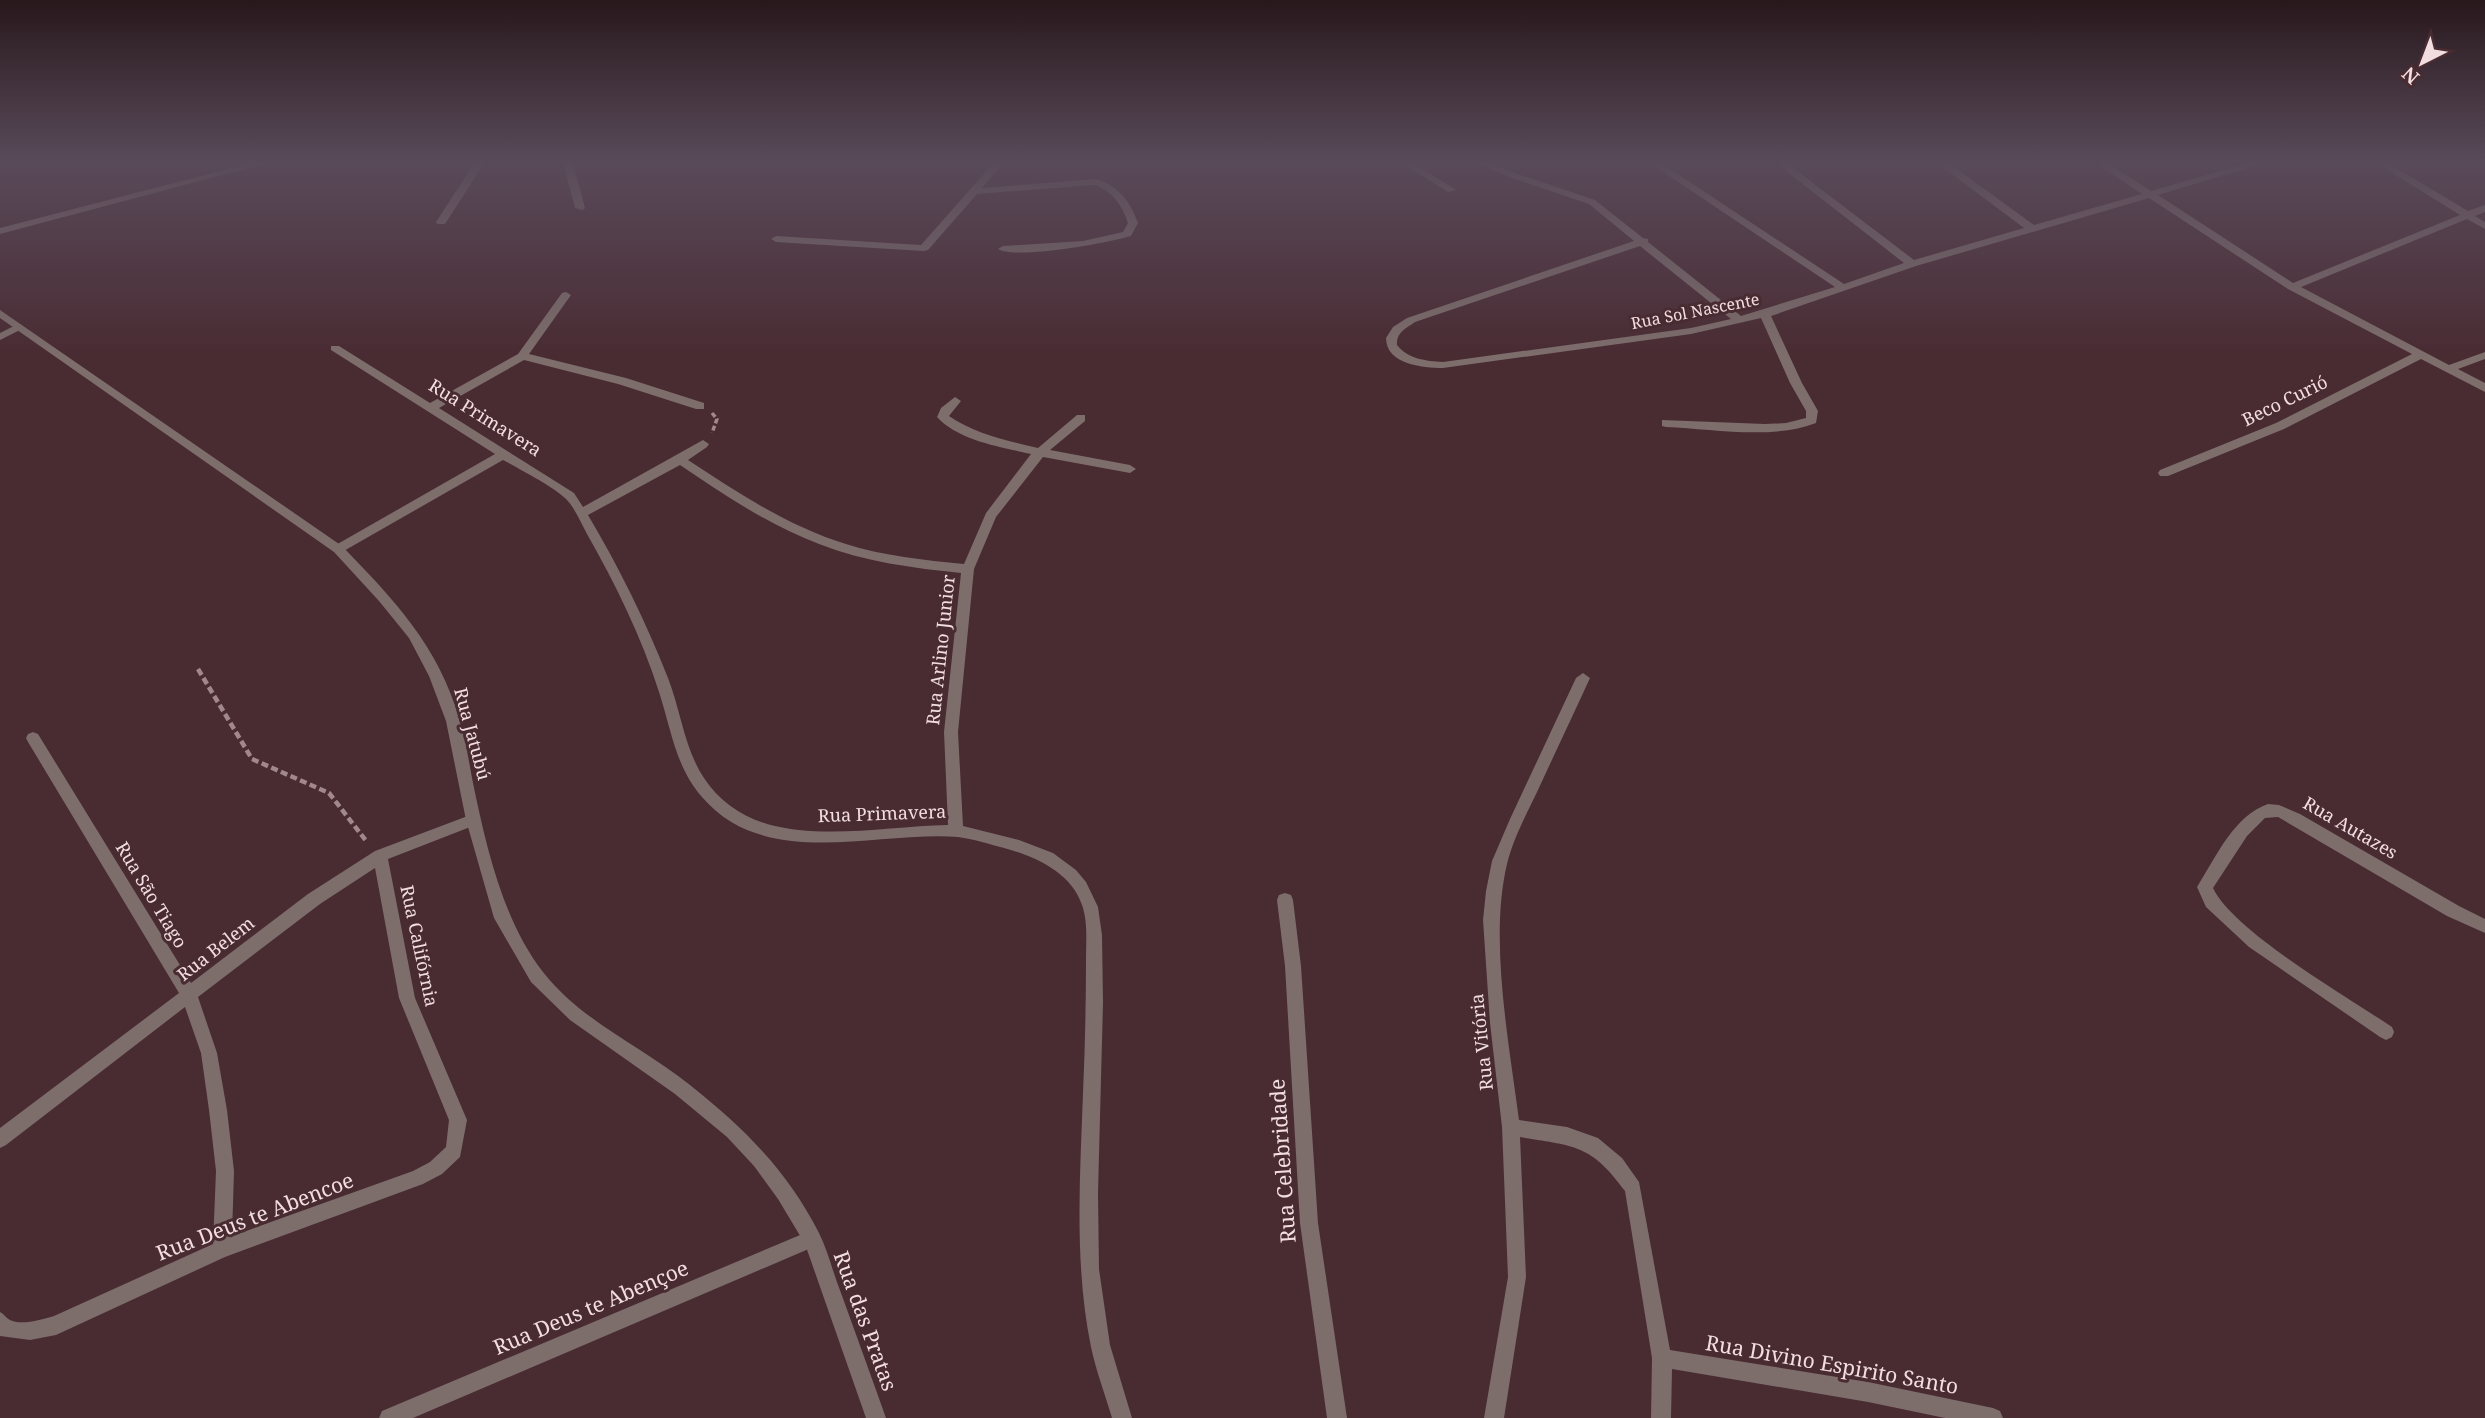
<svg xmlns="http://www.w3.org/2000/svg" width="2485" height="1418" viewBox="0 0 2485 1418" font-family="'Noto Serif',serif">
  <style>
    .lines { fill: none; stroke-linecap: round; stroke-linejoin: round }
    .path-far1 { stroke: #a1888d; stroke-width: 3.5; stroke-dasharray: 5 2.5; stroke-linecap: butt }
    .path { stroke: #a1888d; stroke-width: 4.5; stroke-dasharray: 7 3.5; stroke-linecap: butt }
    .service { fill: #7d6d6b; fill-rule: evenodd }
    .minor { fill: #7d6d6b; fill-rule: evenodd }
    .tertiary { fill: #7d6d6b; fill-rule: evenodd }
    .labels { text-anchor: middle; stroke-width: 6; stroke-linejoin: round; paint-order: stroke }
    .far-street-label { font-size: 16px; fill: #f2dee1; stroke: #492b32 }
    .street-label { font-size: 18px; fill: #f2dee1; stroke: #492b32 }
    .near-street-label { font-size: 21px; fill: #f2dee1; stroke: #492b32 }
  </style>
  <rect width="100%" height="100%" fill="#492b32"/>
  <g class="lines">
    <!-- path-far1 -->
    <path class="path-far1" d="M712 413 717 419 712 433"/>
    <!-- path -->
    <path class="path" d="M198 669 252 759 329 793 367 842"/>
    <!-- service -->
    <g class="service">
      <path d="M1396 159H1407L1456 190 1448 192Z"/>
      <path d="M18 324 23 327 22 329 0 340V333Z"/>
    </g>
    <!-- minor -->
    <g class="minor">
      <path d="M477 159H487L445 224H437L436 222Z"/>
      <path d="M562 159H572L585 208 583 210 575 208Z"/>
      <path d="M997 159H1007L982 188 1096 179C1119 186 1130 201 1138 223L1131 236C1108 243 1015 260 998 249L1003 246 1083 241 1123 232 1128 223C1122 205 1113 192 1095 185L977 194 928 250 924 251 776 242 771 239 776 236 921 245Z"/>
      <path d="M1471 159H1483L1515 173 1595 200 1643 238 1648 239V242L1741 316 1835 287 1644 159H1655L1844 284 1904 263 1786 171 1779 163 1781 159H1791L1789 163 1792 167 1914 260 2024 228 1932 159H1943L2034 225 2142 194 2090 159H2101L2151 191 2262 159H2277L2158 195 2293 283 2460 215 2370 159H2381L2468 211 2485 205V212L2475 216 2485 222V229L2467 219 2301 287 2449 365 2485 352V359L2458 369 2485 383V392L2421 359 2284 429 2168 476H2160L2158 473 2160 470 2276 423 2412 354 2288 289 2149 198 1916 266 1771 316 1802 383 1818 411 1816 423C1773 440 1712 429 1666 427L1662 426V420L1765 424 1786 423 1806 418V411L1790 383 1761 318 1691 334 1443 368C1422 368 1386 364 1386 338L1393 327 1407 318 1634 241 1589 204 1509 177ZM1640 246 1731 319 1691 328 1443 362C1426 361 1408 359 1397 345 1396 333 1405 329 1415 322Z"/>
      <path d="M566 292 571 295 529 354 626 378 704 403V409H696L618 384 524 360 439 408 574 493 583 507 703 440 709 444 707 447 688 460C738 493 788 526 846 544 884 556 924 560 964 564L986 513 1031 454C1001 447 959 441 937 417L941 408 955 397 961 401 949 416C975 434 1008 441 1038 448L1077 415H1085V421L1050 450 1130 465 1136 469 1130 473 1043 457 996 517 974 569 958 732 963 826 1019 840 1053 853 1076 870 1086 882 1098 907 1102 935 1103 1003 1098 1193 1099 1269 1110 1345 1132 1418H1112C1105 1394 1096 1371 1091 1347 1074 1264 1080 1177 1083 1093 1085 1048 1086 1003 1086 958 1086 941 1088 922 1082 905 1071 872 1034 856 1004 848 989 844 973 839 958 837 875 831 765 871 702 797 676 768 671 729 659 692 642 638 615 583 587 534 581 523 575 508 566 499 554 487 519 469 503 460L342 552H334L332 549 334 546 495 454 331 350V346H339L430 403 518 354 562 293ZM680 465C724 495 769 525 819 544 865 562 913 568 961 573L944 732 948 825C889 826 825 840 767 824 741 816 719 801 704 778 684 748 681 711 668 678 646 622 619 567 588 515Z"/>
      <path d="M1583 673 1590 678C1573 715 1555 753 1538 790 1527 813 1513 839 1507 864 1489 940 1509 1042 1519 1120L1567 1127 1598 1138 1622 1158 1639 1182 1670 1350 1868 1382 1993 1408 2000 1411 2003 1418H1945L1868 1402 1672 1369 1671 1418H1651L1652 1358 1625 1191C1591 1144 1574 1146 1520 1137L1526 1277 1504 1418H1484L1508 1277 1502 1127 1490 1023 1483 920 1486 891 1492 861 1510 819 1576 678Z"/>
      <path d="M33 732 38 734 191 983 308 894 375 851 473 814 478 816 480 820 478 824 388 859 415 998 467 1120 460 1157 442 1174 423 1184 225 1257 56 1335 30 1340 0 1336V1312C4 1314 6 1318 10 1320 21 1326 43 1319 54 1316L213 1244 216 1171 209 1110 201 1053 185 1007 6 1145 0 1148V1128L179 993 28 742 26 738 28 734ZM375 868 399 998 449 1120 446 1147 430 1162 413 1171 232 1236 234 1171 227 1110 217 1053 198 997 320 904Z"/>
      <path d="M2268 804 2279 805 2300 814 2459 906 2485 919V933L2447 916 2278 817 2265 818 2247 836 2213 888C2234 932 2348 997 2392 1027L2394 1032 2392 1037 2386 1040 2380 1037 2249 947 2206 907 2197 887 2200 882C2217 855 2235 815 2268 804Z"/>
      <path d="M1285 893 1291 895 1293 900 1301 966 1318 1223 1347 1418H1327L1300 1223 1285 966 1277 900 1279 895Z"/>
      <path d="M812 1230 818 1233 821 1239 818 1245 413 1418H379L382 1411Z"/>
    </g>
    <!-- tertiary -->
    <g class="tertiary">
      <path d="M267 159H282L0 234V228Z"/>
      <path d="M0 310 342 546C395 601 438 645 460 721 466 741 469 763 473 783 486 846 503 921 543 972 581 1021 643 1047 690 1085 744 1128 787 1170 819 1233 828 1251 833 1273 841 1293 856 1334 871 1376 886 1418H866L805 1244 778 1199 754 1166 727 1137 675 1094 570 1020 531 982 494 918 466 820 446 721 429 676 409 638 379 601 334 552 0 318Z"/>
    </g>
  </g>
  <!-- sky -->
  <linearGradient id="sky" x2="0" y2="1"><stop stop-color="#28181c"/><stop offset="0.45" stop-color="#594a5a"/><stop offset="1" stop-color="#594a5a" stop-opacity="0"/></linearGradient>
  <rect width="2485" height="357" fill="url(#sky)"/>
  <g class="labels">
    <!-- far-street labels -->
    <g class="far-street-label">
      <text transform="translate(1695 311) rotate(-11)" y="6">Rua Sol Nascente</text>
    </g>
    <!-- street labels -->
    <g class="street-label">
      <text transform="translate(2285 401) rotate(-26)" y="6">Beco Curió</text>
      <text transform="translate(485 418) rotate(32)" y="6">Rua Primavera</text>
      <text transform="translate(941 650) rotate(-84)" y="6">Rua Arlino Junior</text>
      <text transform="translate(472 734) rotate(75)" y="6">Rua Jatubú</text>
      <text transform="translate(882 814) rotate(-2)" y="6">Rua Primavera</text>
      <text transform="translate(2350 828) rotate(30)" y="6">Rua Autazes</text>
      <text transform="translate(151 895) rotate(59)" y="6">Rua São Tiago</text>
      <text transform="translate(419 946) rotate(78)" y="6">Rua Califórnia</text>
      <text transform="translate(216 949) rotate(-38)" y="6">Rua Belem</text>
      <text transform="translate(1482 1042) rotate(-96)" y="6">Rua Vitória</text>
    </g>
    <!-- near-street labels -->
    <g class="near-street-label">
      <text transform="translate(1283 1161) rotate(-94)" y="7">Rua Celebridade</text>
      <text transform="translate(255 1217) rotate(-21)" y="7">Rua Deus te Abencoe</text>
      <text transform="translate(591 1308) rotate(-23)" y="7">Rua Deus te Abençoe</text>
      <text transform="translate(865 1321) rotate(70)" y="7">Rua das Pratas</text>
      <text transform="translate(1832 1365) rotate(10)" y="7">Rua Divino Espirito Santo</text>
    </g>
  </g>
  <!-- north arrow -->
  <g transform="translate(2422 63) rotate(222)" stroke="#492b32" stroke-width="5" paint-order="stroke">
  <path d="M0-5L12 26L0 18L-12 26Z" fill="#f2dee1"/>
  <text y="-10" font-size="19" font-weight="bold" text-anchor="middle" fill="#f2dee1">N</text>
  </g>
</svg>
